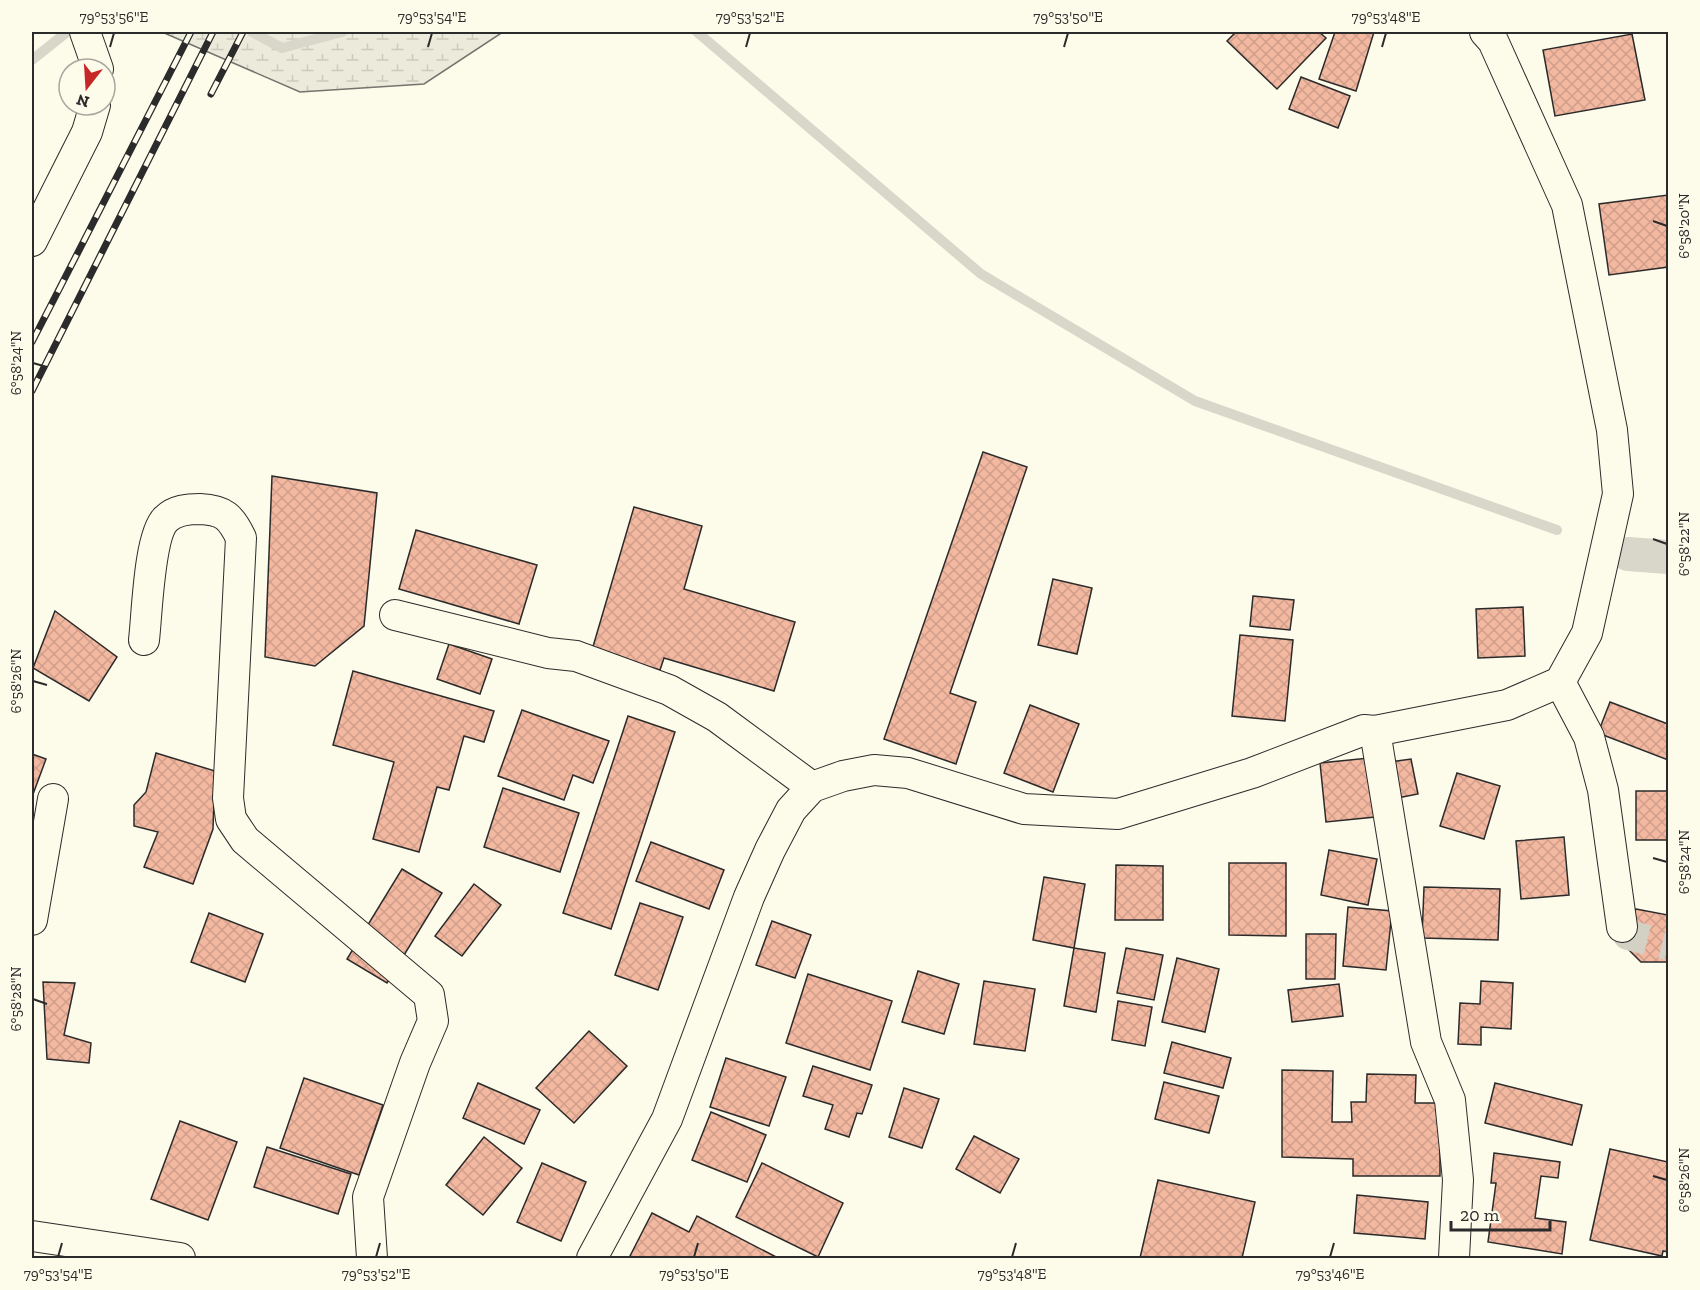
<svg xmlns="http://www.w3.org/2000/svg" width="1700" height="1290" viewBox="0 0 1700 1290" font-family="'Zilla Slab',serif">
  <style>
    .wetland { fill: url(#wetland-marsh); stroke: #74746e; stroke-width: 1.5 }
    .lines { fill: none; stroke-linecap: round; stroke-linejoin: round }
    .stream { stroke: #d8d7c9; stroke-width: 10 }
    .canal { stroke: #d8d7c9; stroke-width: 34 }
    .building { fill: url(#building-cross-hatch); stroke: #2b2b2b; stroke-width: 1.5 }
    .minor-tunnel { stroke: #d3d1c4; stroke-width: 30; stroke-dasharray: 30 15; stroke-linecap: butt }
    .minor-casing { stroke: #2b2b2b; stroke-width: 32 }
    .minor { stroke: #fdfbea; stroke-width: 30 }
    .rail-casing { stroke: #2b2b2b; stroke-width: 7 }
    .rail { stroke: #fdfbea; stroke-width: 4.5; stroke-dasharray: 14; stroke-linecap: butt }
    .ticks { fill: none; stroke: #2b2b2b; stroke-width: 2 }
    .neatline { fill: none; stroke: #2b2b2b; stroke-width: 2 }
    .ticks-label { font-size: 15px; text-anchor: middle; fill: #2b2b2b }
  </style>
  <defs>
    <pattern id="wetland-marsh" width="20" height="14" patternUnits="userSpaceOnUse" patternTransform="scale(1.5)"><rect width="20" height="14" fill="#ecebdb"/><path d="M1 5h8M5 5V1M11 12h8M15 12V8" fill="none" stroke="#cbcabc"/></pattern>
    <pattern id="building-cross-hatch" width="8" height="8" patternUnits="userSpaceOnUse" patternTransform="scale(1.5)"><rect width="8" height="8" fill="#f2b8a0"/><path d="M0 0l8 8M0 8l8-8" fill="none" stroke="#d09e8a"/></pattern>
  </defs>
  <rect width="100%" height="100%" fill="#fdfbea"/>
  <!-- wetland -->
  <path class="wetland" d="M162 32H503L424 84 300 92Z"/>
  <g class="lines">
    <!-- stream -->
    <g class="stream">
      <path d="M252 32 282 48 342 32"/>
      <path d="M697 32 981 274 1195 401 1557 530"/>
      <path d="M32 60 67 32"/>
    </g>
    <!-- canal -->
    <path class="canal" d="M1628 554 1668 557"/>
  </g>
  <!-- building -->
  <g class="building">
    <path d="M1236 32H1319L1326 38 1277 89 1227 41Z"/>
    <path d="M1335 32H1374L1356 91 1319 79Z"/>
    <path d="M1632 34 1645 100 1555 116 1543 50Z"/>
    <path d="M1301 77 1350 96 1338 128 1289 109Z"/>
    <path d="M1668 195V267L1609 275 1599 204Z"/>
    <path d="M983 452 1027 467 950 693 976 702 956 764 884 739Z"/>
    <path d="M272 476 377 493 364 626 315 666 265 657Z"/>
    <path d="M634 507 702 526 684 589 795 622 774 691 664 658 660 670 592 650Z"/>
    <path d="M416 530 537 565 519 624 399 589Z"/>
    <path d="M1053 579 1092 588 1077 654 1038 645Z"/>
    <path d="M1253 596 1294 600 1290 630 1250 626Z"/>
    <path d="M1523 607 1525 656 1478 658 1476 609Z"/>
    <path d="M55 611 117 657 89 701 33 668Z"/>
    <path d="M1240 635 1293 640 1285 721 1232 716Z"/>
    <path d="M449 644 492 659 480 694 437 679Z"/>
    <path d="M353 671 494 711 484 742 464 736 449 790 437 787 419 852 373 839 394 762 333 745Z"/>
    <path d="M1610 702 1668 724V760L1598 733Z"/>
    <path d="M1030 705 1079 724 1053 792 1004 773Z"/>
    <path d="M522 710 609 741 593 783 573 775 564 800 498 776Z"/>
    <path d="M628 716 675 732 611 929 563 913Z"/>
    <path d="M156 753 215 771 213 829 193 884 144 867 158 832 134 826V805L146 792Z"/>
    <path d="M32 754 46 759 32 797Z"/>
    <path d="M1369 758 1375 817 1326 822 1320 763Z"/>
    <path d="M1411 759 1418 794 1397 798 1390 762Z"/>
    <path d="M1457 773 1500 786 1484 839 1440 826Z"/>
    <path d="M503 788 579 813 560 872 484 847Z"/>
    <rect x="1636" y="791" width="32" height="49"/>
    <path d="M1564 837 1569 895 1521 899 1516 841Z"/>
    <path d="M651 842 724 870 709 909 636 881Z"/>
    <path d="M1329 850 1377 859 1368 905 1321 895Z"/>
    <path d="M1229 863H1286V936L1229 935Z"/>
    <path d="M1116 865 1163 866V920H1115Z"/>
    <path d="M402 869 442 893 387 983 347 959Z"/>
    <path d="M1044 877 1085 884 1074 948 1033 940Z"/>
    <path d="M474 884 501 905 462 956 435 936Z"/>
    <path d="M1424 887 1500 889 1498 940 1422 938Z"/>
    <path d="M640 903 683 917 658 990 615 975Z"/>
    <path d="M1348 907 1392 911 1386 970 1343 966Z"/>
    <path d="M1636 909 1668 915V962H1641L1618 939 1622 927Z"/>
    <path d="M209 913 263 934 245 982 191 962Z"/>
    <path d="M772 921 811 935 795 978 756 965Z"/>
    <path d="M1306 934H1336L1335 979H1306Z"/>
    <path d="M1074 948 1105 953 1096 1012 1064 1006Z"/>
    <path d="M1126 948 1163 955 1154 1000 1117 993Z"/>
    <path d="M1177 958 1219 969 1205 1032 1162 1022Z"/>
    <path d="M918 971 959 984 944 1034 902 1022Z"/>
    <path d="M808 974 892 1001 870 1070 786 1043Z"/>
    <path d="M984 981 1035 989 1025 1051 974 1044Z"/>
    <path d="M1481 981 1513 983 1511 1029 1481 1027V1045L1458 1044 1460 1003 1480 1004Z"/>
    <path d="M43 982 75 983 64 1035 91 1043 89 1063 47 1059Z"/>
    <path d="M1339 984 1343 1016 1292 1022 1288 990Z"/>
    <path d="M1118 1001 1152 1007 1145 1046 1112 1040Z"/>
    <path d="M589 1031 627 1066 574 1123 536 1088Z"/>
    <path d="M1172 1042 1231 1058 1223 1088 1164 1073Z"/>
    <path d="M726 1058 786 1077 769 1126 710 1107Z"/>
    <path d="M813 1066 872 1085 862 1114 857 1113 849 1137 825 1129 833 1105 803 1096Z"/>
    <path d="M1282 1070 1333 1071 1332 1122H1352L1351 1102H1366L1367 1074 1416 1075 1415 1103H1440V1176H1353V1159L1282 1157Z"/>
    <path d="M304 1078 383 1105 359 1175 280 1148Z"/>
    <path d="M1164 1082 1219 1096 1209 1133 1155 1119Z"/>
    <path d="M478 1083 540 1110 524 1144 463 1118Z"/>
    <path d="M1495 1083 1582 1105 1572 1145 1485 1123Z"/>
    <path d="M904 1088 939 1099 922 1148 889 1137Z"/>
    <path d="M711 1112 766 1135 747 1182 692 1160Z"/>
    <path d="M180 1121 237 1142 208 1220 151 1199Z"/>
    <path d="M974 1136 1019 1159 1000 1193 956 1169Z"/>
    <path d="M484 1137 522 1168 483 1215 446 1185Z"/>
    <path d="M267 1147 351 1174 338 1214 254 1187Z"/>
    <path d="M1610 1149 1668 1162V1252L1663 1251 1662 1256 1590 1240Z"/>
    <path d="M1494 1153 1560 1162 1558 1178 1541 1176 1535 1218 1566 1222 1562 1254 1488 1242 1496 1183H1491Z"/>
    <path d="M542 1163 586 1182 561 1241 517 1222Z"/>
    <path d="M762 1163 843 1203 818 1257 736 1217Z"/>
    <path d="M1158 1180 1255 1202 1242 1258H1140Z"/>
    <path d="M1357 1195 1428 1202 1425 1239 1354 1233Z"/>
    <path d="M652 1213 689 1232 697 1216 778 1258H629Z"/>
  </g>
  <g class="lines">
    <!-- minor-tunnel -->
    <path class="minor-tunnel" d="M1622 927 1628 935 1668 945"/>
    <defs>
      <g id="minor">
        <path d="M85 32 98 69"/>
        <path d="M32 241 87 132 95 105"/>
        <path d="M395 615 548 653 576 656 669 690 717 717 812 787"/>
        <path d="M144 640C147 615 149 535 166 519 175 510 188 509 200 509 224 510 231 517 241 538L228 798 231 819 245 840 429 995 433 1021 415 1063 368 1197 372 1258"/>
        <path d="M1560 682 1589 737 1603 790 1622 927"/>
        <path d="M1375 731 1426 1042 1450 1100 1458 1180 1454 1258"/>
        <path d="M32 920 53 799"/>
        <path d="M32 1236 180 1258"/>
        <path d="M592 1258 667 1119 749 897 770 850 791 810 812 787 843 776 874 770 908 773 1024 809 1118 814 1252 773 1364 730 1375 731 1507 705 1560 682 1587 633 1618 494 1612 430 1567 205 1493 41 1485 32"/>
      </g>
    </defs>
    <!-- minor casing -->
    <use href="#minor" class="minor-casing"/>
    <!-- minor -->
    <use href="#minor" class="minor"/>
    <defs>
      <g id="rail">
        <path d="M211 94 243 32"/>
        <path d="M32 342 191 32"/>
        <path d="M32 391 213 32"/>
      </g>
    </defs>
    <!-- rail casing -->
    <use href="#rail" class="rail-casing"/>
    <!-- rail -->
    <use href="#rail" class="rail"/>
  </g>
  <!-- ticks -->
  <path class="ticks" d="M110 47 114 33M428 47 432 33M746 47 750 33M1064 47 1068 33M1382 47 1386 33M1653 221 1667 226M33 363 47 367M1653 539 1667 544M33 681 47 685M1653 858 1667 862M33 999 47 1004M1653 1176 1667 1180M58 1257 62 1243M376 1257 380 1243M694 1257 698 1243M1012 1257 1016 1243M1330 1257 1334 1243"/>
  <!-- border -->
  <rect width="1700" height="1290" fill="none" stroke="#fdfbea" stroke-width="66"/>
  <!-- north arrow -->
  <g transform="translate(87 87) rotate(197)"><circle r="28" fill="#fdfbea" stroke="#a9a89e" stroke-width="1.5"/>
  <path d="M0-4.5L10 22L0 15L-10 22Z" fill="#c62828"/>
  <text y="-9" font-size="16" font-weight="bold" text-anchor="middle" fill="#2b2b2b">N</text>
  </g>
  <!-- scale -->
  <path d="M1451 1221v9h99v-9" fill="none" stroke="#2b2b2b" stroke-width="3"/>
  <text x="1460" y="1221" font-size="18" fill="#2b2b2b" stroke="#fdfbea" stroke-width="4.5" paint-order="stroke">20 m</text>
  <rect x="33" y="33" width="1634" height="1224" class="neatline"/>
  <g class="ticks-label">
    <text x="114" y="22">79°53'56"E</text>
    <text x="432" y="22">79°53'54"E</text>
    <text x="750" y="22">79°53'52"E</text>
    <text x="1068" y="22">79°53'50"E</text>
    <text x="1386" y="22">79°53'48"E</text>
    <text transform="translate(1684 226) rotate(-90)" y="5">6°58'20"N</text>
    <text transform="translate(16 363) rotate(-90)" y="5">6°58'24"N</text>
    <text transform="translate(1684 544) rotate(-90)" y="5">6°58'22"N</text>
    <text transform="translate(16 681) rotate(-90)" y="5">6°58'26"N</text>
    <text transform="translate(1684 862) rotate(-90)" y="5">6°58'24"N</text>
    <text transform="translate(16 999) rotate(-90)" y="5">6°58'28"N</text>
    <text transform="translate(1684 1180) rotate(-90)" y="5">6°58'26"N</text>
    <text x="58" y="1279">79°53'54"E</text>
    <text x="376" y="1279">79°53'52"E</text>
    <text x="694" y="1279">79°53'50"E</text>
    <text x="1012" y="1279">79°53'48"E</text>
    <text x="1330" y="1279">79°53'46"E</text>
  </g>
</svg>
